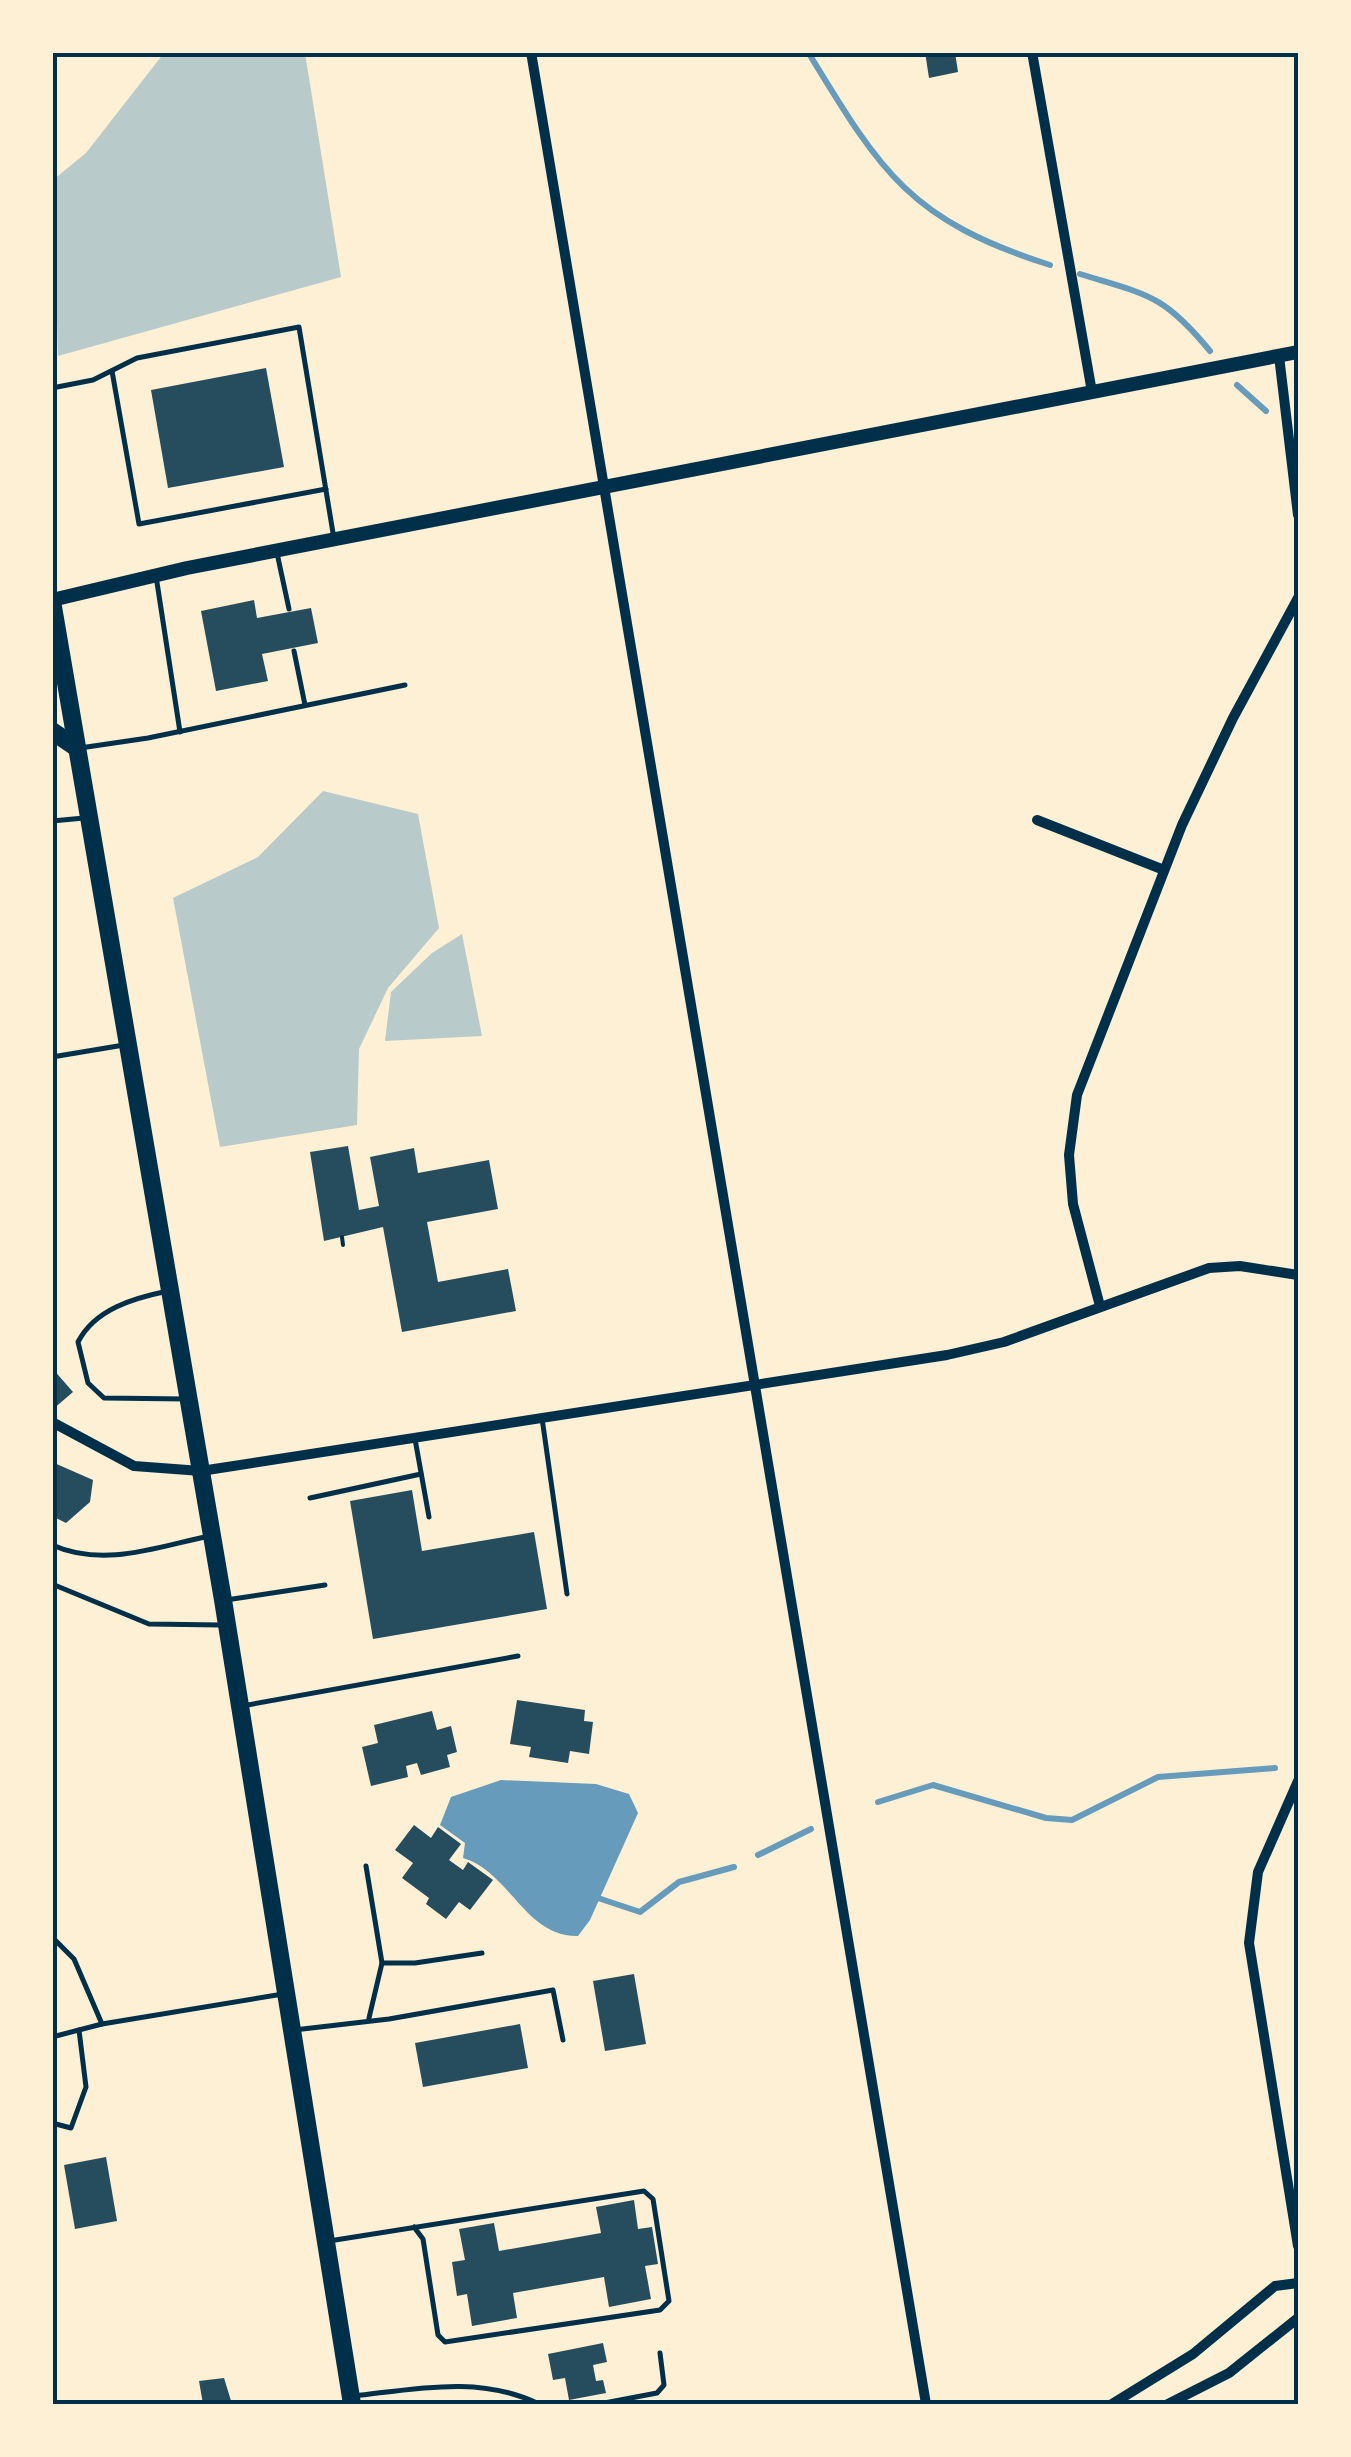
<svg xmlns="http://www.w3.org/2000/svg" width="1351" height="2457" viewBox="0 0 1351 2457" font-family="'Open Sans',sans-serif">
  <style>
    .green { fill: #b9caca }
    .water { fill: #669bbc }
    .lines { fill: none; stroke-linecap: round; stroke-linejoin: round }
    .stream { stroke: #669bbc; stroke-width: 6 }
    .building { fill: #264d5e }
    .path { stroke: #003049; stroke-width: 4 }
    .service { stroke: #003049; stroke-width: 5 }
    .minor { stroke: #003049; stroke-width: 10 }
    .tertiary { stroke: #003049; stroke-width: 14 }
    .primary { stroke: #003049; stroke-width: 18 }
    .neatline { fill: none; stroke: #003049; stroke-width: 4 }
  </style>
  <rect width="100%" height="100%" fill="#fdf0d5"/>
  <!-- green -->
  <g class="green">
    <path d="M164 53H305L341 277 58 356 53 180 86 153Z"/>
    <path d="M323 791 418 814 439 928 388 988 359 1049 357 1125 220 1147 173 898 258 857Z"/>
    <path d="M462 934 482 1036 385 1041 391 992 432 953Z"/>
  </g>
  <!-- water -->
  <path class="water" d="M501 1780 596 1784 629 1794 638 1813 590 1920 578 1936C525 1937 510 1872 463 1858L465 1843 440 1825 451 1797Z"/>
  <g class="lines">
    <!-- stream -->
    <g class="stream">
      <path d="M808 52C881 172 909 220 1050 265"/>
      <path d="M1080 274C1148 295 1163 294 1210 351"/>
      <path d="M1237 385 1266 411"/>
      <path d="M878 1802 933 1785 1046 1818 1072 1820 1158 1777 1275 1768"/>
      <path d="M758 1855 811 1829"/>
      <path d="M598 1898 640 1912 679 1882 734 1867"/>
    </g>
  </g>
  <!-- building -->
  <g class="building">
    <path d="M925 52H955L958 72 929 78Z"/>
    <path d="M266 368 284 467 168 488 151 390Z"/>
    <path d="M254 600 257 618 311 608 318 643 262 654 268 681 216 691 201 611Z"/>
    <path d="M348 1146 359 1210 379 1206 370 1157 414 1148 418 1173 489 1160 498 1209 427 1222 438 1282 508 1269 516 1311 402 1332 383 1227 324 1241 310 1152Z"/>
    <path d="M52 1368 73 1392 52 1410Z"/>
    <path d="M52 1462 93 1480 90 1502 66 1523 52 1516Z"/>
    <path d="M412 1490 422 1551 534 1532 547 1609 373 1639 350 1501Z"/>
    <path d="M517 1700 585 1710 584 1721 593 1722 589 1754 570 1751 568 1763 529 1757 531 1747 510 1744Z"/>
    <path d="M432 1711 437 1730 451 1726 457 1752 447 1755 450 1767 421 1775 417 1763 406 1766 408 1777 371 1786 362 1747 378 1743 374 1725Z"/>
    <path d="M414 1825 431 1838 438 1827 461 1844 449 1860 463 1870 468 1862 493 1880 470 1910 459 1902 446 1919 426 1904 429 1898 402 1878 413 1863 395 1850Z"/>
    <path d="M634 1974 646 2044 605 2051 593 1981Z"/>
    <path d="M520 2024 528 2068 423 2087 415 2043Z"/>
    <path d="M106 2157 117 2221 75 2229 64 2165Z"/>
    <path d="M634 2200 638 2229 652 2227 658 2264 645 2266 651 2299 609 2307 604 2277 513 2293 517 2318 472 2326 467 2294 457 2296 452 2262 465 2260 459 2229 494 2223 499 2251 601 2233 596 2207Z"/>
    <path d="M603 2343 607 2362 593 2365 596 2381 603 2380 606 2393 569 2400 565 2378 553 2380 548 2354Z"/>
    <path d="M224 2378 232 2404H203L199 2381Z"/>
  </g>
  <g class="lines">
    <!-- path -->
    <path class="path" d="M342 1237 343 1245"/>
    <!-- service -->
    <g class="service">
      <path d="M112 371 139 524 326 489"/>
      <path d="M52 388 93 380 137 358 299 327 334 539"/>
      <path d="M277 553 289 609"/>
      <path d="M156 576 180 732"/>
      <path d="M294 651 305 705"/>
      <path d="M80 748 148 738 405 685"/>
      <path d="M52 821 84 818"/>
      <path d="M52 1057 124 1045"/>
      <path d="M168 1291C134 1298 95 1309 78 1342L88 1383 104 1398 186 1399"/>
      <path d="M542 1418 567 1594"/>
      <path d="M415 1439 429 1517"/>
      <path d="M310 1498 421 1474"/>
      <path d="M52 1545C104 1568 157 1547 209 1536"/>
      <path d="M52 1584 149 1624 221 1625"/>
      <path d="M226 1600 325 1585"/>
      <path d="M242 1706 518 1656"/>
      <path d="M366 1866 382 1963 369 2018"/>
      <path d="M52 1937 74 1959 102 2024"/>
      <path d="M382 1963H415L482 1953"/>
      <path d="M294 2030 389 2019 553 1990 563 2040"/>
      <path d="M52 2037 102 2024 283 1994"/>
      <path d="M52 2123 71 2128 86 2087 79 2030"/>
      <path d="M329 2241 644 2191 653 2199 669 2301 660 2310 445 2342 438 2335 423 2239 414 2227"/>
      <path d="M354 2396C416 2389 480 2375 539 2404"/>
      <path d="M599 2404 657 2393 664 2385 660 2353"/>
    </g>
    <!-- minor -->
    <g class="minor">
      <path d="M531 52 926 2404"/>
      <path d="M1032 52 1092 392"/>
      <path d="M1279 356 1298 515"/>
      <path d="M1037 820 1164 870"/>
      <path d="M1100 1306 1073 1204 1069 1155 1077 1095 1182 825 1233 718 1298 598"/>
      <path d="M52 1422 134 1466 201 1471 947 1355 1004 1342 1209 1268 1240 1266 1298 1275"/>
      <path d="M1298 1781 1258 1872 1249 1943 1298 2246"/>
      <path d="M1112 2404 1193 2354 1275 2286 1298 2283"/>
      <path d="M1168 2404 1229 2373 1298 2318"/>
    </g>
    <!-- tertiary -->
    <path class="tertiary" d="M52 600 187 568 1298 352"/>
    <!-- primary -->
    <g class="primary">
      <path d="M52 601 223 1600 352 2404"/>
      <path d="M52 731 77 748"/>
    </g>
  </g>
  <!-- border -->
  <rect width="1351" height="2457" fill="none" stroke="#fdf0d5" stroke-width="110"/>
  <rect x="55" y="55" width="1241" height="2347" class="neatline"/>
</svg>
